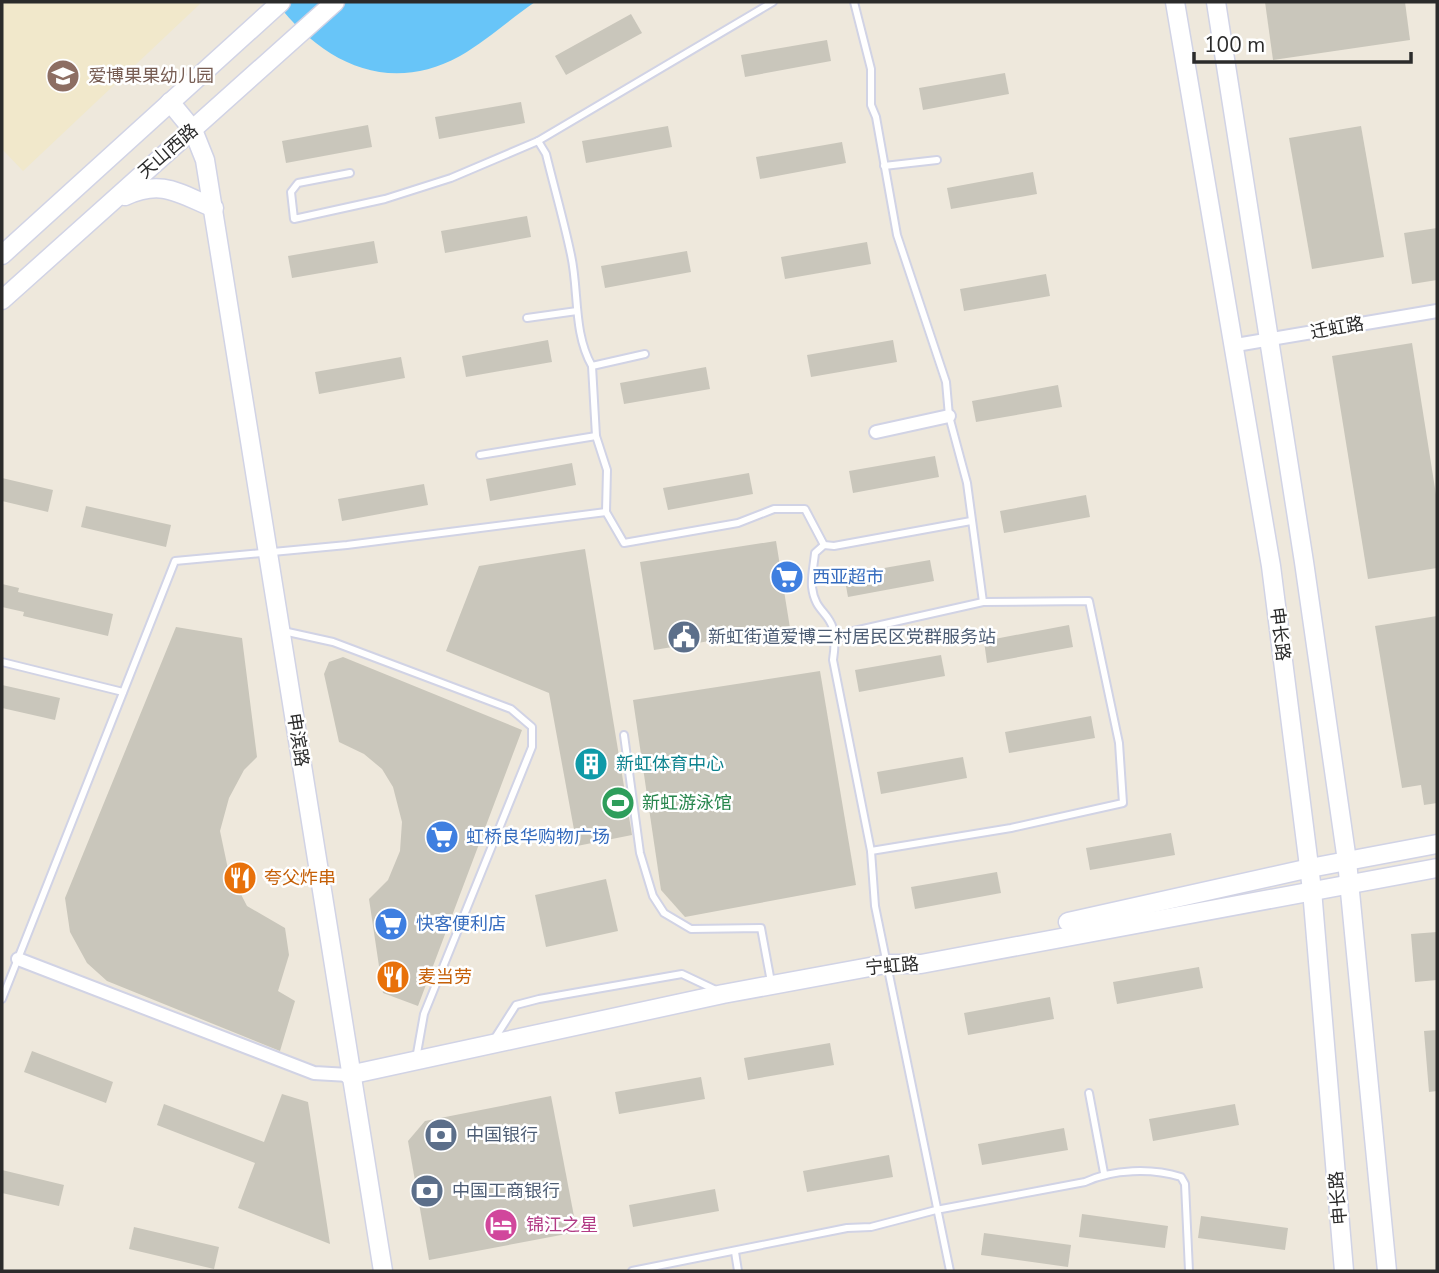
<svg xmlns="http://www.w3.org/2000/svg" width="1439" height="1273" viewBox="0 0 1439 1273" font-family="'Nunito Sans','Noto Sans SC',sans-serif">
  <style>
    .education { fill: #f1e8cb }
    .water { fill: #68c5f8 }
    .building { fill: #c9c6bb }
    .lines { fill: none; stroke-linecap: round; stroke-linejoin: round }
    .lane-casing { stroke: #d1d3e5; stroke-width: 10 }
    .street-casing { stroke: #d1d3e5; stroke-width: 16 }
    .secondary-casing { stroke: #d1d3e5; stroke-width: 21 }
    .lane { stroke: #fff; stroke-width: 6 }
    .street { stroke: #fff; stroke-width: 12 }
    .secondary { stroke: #fff; stroke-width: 18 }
    .labels { text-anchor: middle; stroke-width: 5; stroke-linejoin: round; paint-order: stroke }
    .education-label { font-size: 18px; fill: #785e54; stroke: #fff; text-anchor: start }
    .street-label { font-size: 18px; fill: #2b2b2b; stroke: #fff }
    .shop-label { font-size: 18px; fill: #366cbe; stroke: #fff; text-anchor: start }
    .service-label { font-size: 18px; fill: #4e5e75; stroke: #fff; text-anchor: start }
    .culture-label { font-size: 18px; fill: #0d838f; stroke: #fff; text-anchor: start }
    .leisure-label { font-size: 18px; fill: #27864d; stroke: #fff; text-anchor: start }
    .food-label { font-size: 18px; fill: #c56008; stroke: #fff; text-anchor: start }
    .hotel-label { font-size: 18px; fill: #b23c85; stroke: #fff; text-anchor: start }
  </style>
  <rect width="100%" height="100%" fill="#eee8dc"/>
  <!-- education -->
  <path class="education" d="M2 2H202L23 171 2 149Z"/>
  <!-- water -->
  <path class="water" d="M276 2H535C510 19 486 41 460 56 387 96 322 62 276 2Z"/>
  <!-- building -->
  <g class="building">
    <path d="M1265 2H1405L1410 40 1273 60Z"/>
    <path d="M631 14 642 33 566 75 555 56Z"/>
    <path d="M827 40 831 61 745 77 741 55Z"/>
    <path d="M1005 73 1009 94 923 110 919 88Z"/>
    <path d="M521 102 525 123 439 139 435 117Z"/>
    <path d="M368 125 372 147 286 163 282 141Z"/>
    <path d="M668 126 672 147 586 163 582 141Z"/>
    <path d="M1361 126 1384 257 1312 269 1289 138Z"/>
    <path d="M842 142 846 163 760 179 756 157Z"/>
    <path d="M1033 172 1037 194 951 209 947 188Z"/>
    <path d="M527 216 531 237 445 253 441 231Z"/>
    <path d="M1437 228V280L1412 284 1404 233Z"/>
    <path d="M374 241 378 263 292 278 288 256Z"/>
    <path d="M867 242 871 264 785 279 781 257Z"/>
    <path d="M687 251 691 272 605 288 601 266Z"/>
    <path d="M1046 274 1050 296 964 311 960 289Z"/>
    <path d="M548 340 552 362 466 377 462 356Z"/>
    <path d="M893 340 897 362 811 377 807 355Z"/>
    <path d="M1412 343 1437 501V568L1368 579 1332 356Z"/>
    <path d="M401 357 405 378 319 394 315 372Z"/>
    <path d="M706 367 710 389 624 404 620 383Z"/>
    <path d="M1058 385 1062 407 976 422 972 401Z"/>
    <path d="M935 456 939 477 853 493 849 471Z"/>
    <path d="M572 463 576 485 490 501 486 479Z"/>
    <path d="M749 473 753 494 668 510 663 488Z"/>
    <path d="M2 478 53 490 48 512 2 501Z"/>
    <path d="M424 484 428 505 342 521 338 499Z"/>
    <path d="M1086 495 1090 517 1004 533 1000 511Z"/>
    <path d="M86 506 171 525 166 547 81 527Z"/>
    <path d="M776 541 790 628 654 650 640 562Z"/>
    <path d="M585 549 632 835 577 846 549 693 446 651 479 566Z"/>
    <path d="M930 560 934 581 848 597 844 575Z"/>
    <path d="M2 584 19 588 18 592 113 614 108 636 23 616 24 612 2 607Z"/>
    <path d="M1437 616V803L1424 805 1421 785 1402 788 1375 626Z"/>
    <path d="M1069 625 1073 647 987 663 984 641Z"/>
    <path d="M176 627 242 638 257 757 244 770 229 798 220 831 228 869 247 906 285 928 289 955 278 991 295 1001 280 1051 107 981 87 963 70 932 65 898Z"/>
    <path d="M941 655 945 676 859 692 855 670Z"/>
    <path d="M343 657 522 730 418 1006 383 993 369 899 388 880 400 851 402 822 393 787 382 769 364 754 339 742 324 674 329 662Z"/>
    <path d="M820 671 856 885 685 917 661 890 633 700Z"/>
    <path d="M2 685 60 698 55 720 2 708Z"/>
    <path d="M1091 716 1095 738 1009 753 1005 732Z"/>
    <path d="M963 757 967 778 881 794 877 772Z"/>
    <path d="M1171 833 1175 855 1090 870 1086 848Z"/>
    <path d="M997 872 1001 893 915 909 911 887Z"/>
    <path d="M606 879 618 931 546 947 535 895Z"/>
    <path d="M1437 932V980L1415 982 1411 934Z"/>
    <path d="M1199 967 1203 988 1117 1004 1113 982Z"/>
    <path d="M1050 997 1054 1019 968 1035 964 1013Z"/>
    <path d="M1437 1030V1091L1429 1092 1424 1031Z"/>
    <path d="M830 1043 834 1065 748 1080 744 1058Z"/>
    <path d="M32 1051 113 1082 106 1103 24 1072Z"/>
    <path d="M701 1077 705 1099 619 1114 615 1092Z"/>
    <path d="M282 1094 308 1102 330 1244 238 1208 255 1163 157 1125 164 1104 264 1142Z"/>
    <path d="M551 1096 577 1232 429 1260 408 1141 425 1121Z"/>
    <path d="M1235 1104 1239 1125 1153 1141 1149 1119Z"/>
    <path d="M1064 1128 1068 1150 982 1165 978 1144Z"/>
    <path d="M889 1155 893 1177 807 1192 803 1171Z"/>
    <path d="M2 1170 64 1185 59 1206 2 1193Z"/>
    <path d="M715 1189 719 1211 633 1227 629 1205Z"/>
    <path d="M1082 1214 1168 1226 1165 1248 1079 1237Z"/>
    <path d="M1201 1216 1288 1228 1285 1250 1198 1238Z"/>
    <path d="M134 1227 219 1247 214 1269 129 1249Z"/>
    <path d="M984 1233 1071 1245 1068 1267 981 1255Z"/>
  </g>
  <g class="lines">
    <defs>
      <g id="lane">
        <path d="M854 2 871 69V105L876 117 897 235 946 382 949 416 967 483 983 602"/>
        <path d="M538 141 546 154C554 187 564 221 571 255 579 291 573 333 592 366L596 436 607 470 606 512 624 543 738 523 774 509H805L824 545"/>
        <path d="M884 166 937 160"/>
        <path d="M350 173 298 183 291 192 294 219 385 199 451 178 538 141 773 2"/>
        <path d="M527 318 577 311"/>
        <path d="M592 366 645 354"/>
        <path d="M480 455 596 436"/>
        <path d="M283 631 333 642 511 709 532 727V747L424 1014 416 1059"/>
        <path d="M836 640 854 631 983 602 1089 601 1119 743 1123 803 1011 828 871 851"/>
        <path d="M2 662 123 692"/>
        <path d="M624 735 640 853 653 896 664 913 691 929 761 928 771 982"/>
        <path d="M2 999 175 561 347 545 606 512"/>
        <path d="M493 1041 516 1005 539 999 682 974 718 991"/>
        <path d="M1089 1093 1104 1173"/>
        <path d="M735 1252 738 1271"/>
        <path d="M632 1271 847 1228 871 1227 936 1210 1085 1182C1113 1169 1152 1168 1181 1177L1185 1184 1189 1271"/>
        <path d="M950 1271 875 906 871 851 833 660C841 608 816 621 812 587 811 577 814 564 815 553L824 545 834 546 971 521"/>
      </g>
      <g id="street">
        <path d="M1236 345 1437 311"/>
        <path d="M876 432 949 416"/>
        <path d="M18 959 314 1073 349 1075"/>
      </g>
      <g id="secondary">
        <path d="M1175 2 1271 566 1312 890 1344 1271"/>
        <path d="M1216 2 1304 562 1347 861 1387 1271"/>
        <path d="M170 102 193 130 205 160 383 1271"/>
        <path d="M125 196C162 179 178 193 214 208"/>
        <path d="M2 255 281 2"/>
        <path d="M2 300 335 2"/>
        <path d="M1068 922 1310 868 1437 844"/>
        <path d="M349 1075 723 994 886 964H921L1437 868"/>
      </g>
    </defs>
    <!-- lane casing -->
    <use href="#lane" class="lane-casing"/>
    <!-- street casing -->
    <use href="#street" class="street-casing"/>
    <!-- secondary casing -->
    <use href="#secondary" class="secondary-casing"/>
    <!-- lane -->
    <use href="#lane" class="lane"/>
    <!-- street -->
    <use href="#street" class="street"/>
    <!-- secondary -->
    <use href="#secondary" class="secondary"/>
  </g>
  <!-- icons -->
  <defs>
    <symbol id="school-disc" viewBox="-11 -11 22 22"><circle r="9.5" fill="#8d6e63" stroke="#fff"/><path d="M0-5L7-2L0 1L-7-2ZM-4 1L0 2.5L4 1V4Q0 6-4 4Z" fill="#fff"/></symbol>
    <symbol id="supermarket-disc" viewBox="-11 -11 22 22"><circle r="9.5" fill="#3f7fe0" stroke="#fff"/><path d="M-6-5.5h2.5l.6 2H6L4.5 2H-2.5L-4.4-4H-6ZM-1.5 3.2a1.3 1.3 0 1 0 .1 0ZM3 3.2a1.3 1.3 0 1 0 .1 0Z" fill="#fff"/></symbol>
    <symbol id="civic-disc" viewBox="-11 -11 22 22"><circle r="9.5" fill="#5c6f8a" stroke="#fff"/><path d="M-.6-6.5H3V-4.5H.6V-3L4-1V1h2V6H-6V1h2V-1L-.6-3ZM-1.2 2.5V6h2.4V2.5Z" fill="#fff"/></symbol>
    <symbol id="building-disc" viewBox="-11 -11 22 22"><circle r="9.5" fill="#0f9aa8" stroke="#fff"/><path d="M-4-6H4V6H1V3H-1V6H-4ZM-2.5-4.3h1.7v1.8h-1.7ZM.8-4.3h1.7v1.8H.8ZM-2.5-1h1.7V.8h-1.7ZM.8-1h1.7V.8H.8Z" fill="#fff"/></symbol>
    <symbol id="stadium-disc" viewBox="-11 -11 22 22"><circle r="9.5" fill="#2e9e5b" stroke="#fff"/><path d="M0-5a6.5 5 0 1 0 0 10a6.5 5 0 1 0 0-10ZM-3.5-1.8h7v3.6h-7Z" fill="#fff"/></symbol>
    <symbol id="restaurant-disc" viewBox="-11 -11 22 22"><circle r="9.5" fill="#e8710a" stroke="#fff"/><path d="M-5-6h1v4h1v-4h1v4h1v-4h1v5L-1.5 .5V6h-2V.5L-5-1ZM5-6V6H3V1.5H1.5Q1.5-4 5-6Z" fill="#fff"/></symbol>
    <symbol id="bank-disc" viewBox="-11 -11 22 22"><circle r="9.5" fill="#5c6f8a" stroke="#fff"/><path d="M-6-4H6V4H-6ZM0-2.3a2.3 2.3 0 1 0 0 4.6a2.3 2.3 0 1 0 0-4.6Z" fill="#fff"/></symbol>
    <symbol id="hotel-disc" viewBox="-11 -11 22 22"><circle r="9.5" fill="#d1479c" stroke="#fff"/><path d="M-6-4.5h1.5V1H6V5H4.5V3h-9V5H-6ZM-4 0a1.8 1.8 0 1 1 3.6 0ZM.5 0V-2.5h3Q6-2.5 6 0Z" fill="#fff"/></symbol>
  </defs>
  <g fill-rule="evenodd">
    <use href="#school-disc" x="44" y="57" width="38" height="38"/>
    <use href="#supermarket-disc" x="768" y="558" width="38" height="38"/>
    <use href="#civic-disc" x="665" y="618" width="38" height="38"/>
    <use href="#building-disc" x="572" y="745" width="38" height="38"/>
    <use href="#stadium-disc" x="599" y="784" width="38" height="38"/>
    <use href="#supermarket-disc" x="423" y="818" width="38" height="38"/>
    <use href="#restaurant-disc" x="221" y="859" width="38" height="38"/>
    <use href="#supermarket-disc" x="372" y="905" width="38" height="38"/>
    <use href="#restaurant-disc" x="374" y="958" width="38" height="38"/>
    <use href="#bank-disc" x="422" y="1116" width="38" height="38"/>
    <use href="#bank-disc" x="408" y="1172" width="38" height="38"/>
    <use href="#hotel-disc" x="482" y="1206" width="38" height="38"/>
  </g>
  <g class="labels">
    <!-- education labels -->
    <g class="education-label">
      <text x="88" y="82">爱博果果幼儿园</text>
    </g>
    <!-- street labels -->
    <g class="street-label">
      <text transform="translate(168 151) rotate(-41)" y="6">天山西路</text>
      <text transform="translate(1337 328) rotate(-10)" y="6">迁虹路</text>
      <text transform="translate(1280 634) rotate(83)" y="6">申长路</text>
      <text transform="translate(298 740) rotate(81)" y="6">申滨路</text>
      <text transform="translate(892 966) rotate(-5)" y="6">宁虹路</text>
      <text transform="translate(1338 1198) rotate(-95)" y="6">申长路</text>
    </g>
    <!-- shop labels -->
    <g class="shop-label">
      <text x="812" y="583">西亚超市</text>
      <text x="466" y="843">虹桥良华购物广场</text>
      <text x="416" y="930">快客便利店</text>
    </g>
    <!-- service labels -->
    <g class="service-label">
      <text x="708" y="643">新虹街道爱博三村居民区党群服务站</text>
      <text x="466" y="1141">中国银行</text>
      <text x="452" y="1197">中国工商银行</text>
    </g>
    <!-- culture labels -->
    <g class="culture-label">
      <text x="616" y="770">新虹体育中心</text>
    </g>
    <!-- leisure labels -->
    <g class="leisure-label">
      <text x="642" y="809">新虹游泳馆</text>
    </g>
    <!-- food labels -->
    <g class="food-label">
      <text x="264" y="884">夸父炸串</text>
      <text x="418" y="983">麦当劳</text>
    </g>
    <!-- hotel labels -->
    <g class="hotel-label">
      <text x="526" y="1231">锦江之星</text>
    </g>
  </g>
  <!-- border -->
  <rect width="1439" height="1273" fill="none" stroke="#2b2b2b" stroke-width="7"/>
  <!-- scale -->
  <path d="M1194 52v10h217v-10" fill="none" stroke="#2b2b2b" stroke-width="3.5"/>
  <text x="1204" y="52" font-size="21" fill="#2b2b2b" stroke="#ffffff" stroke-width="5" paint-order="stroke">100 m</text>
</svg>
